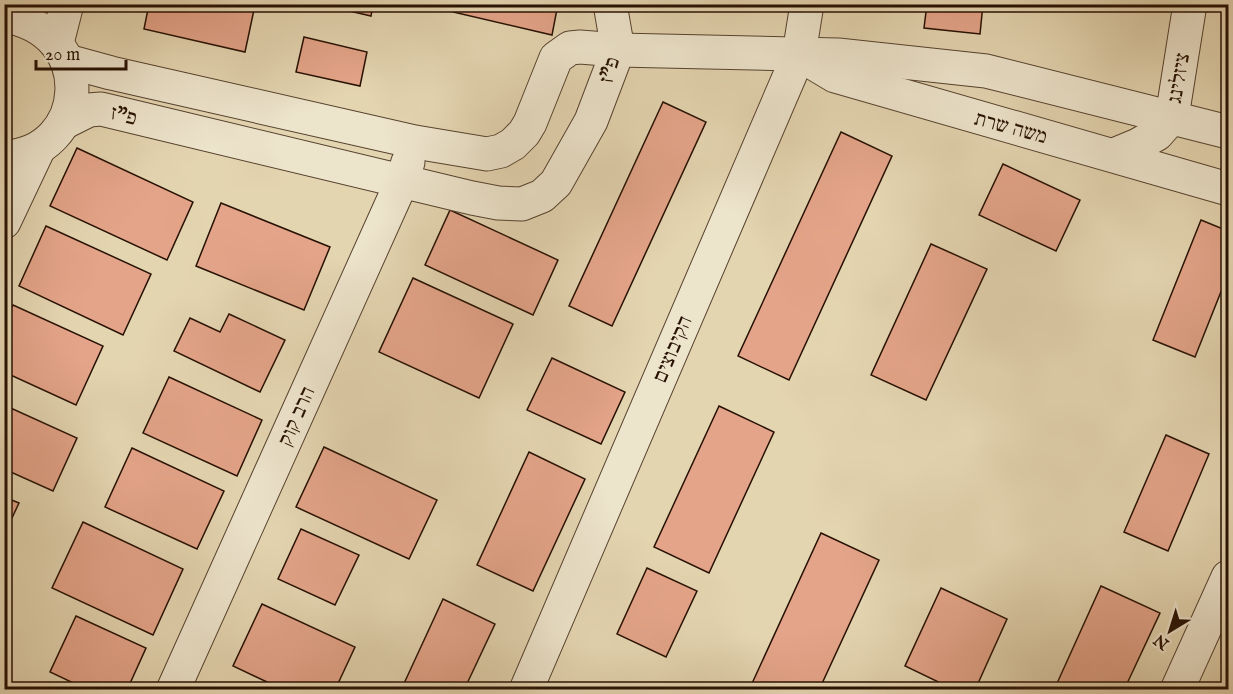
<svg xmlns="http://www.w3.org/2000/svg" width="1233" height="694" viewBox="0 0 1233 694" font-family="'IM FELL English','Frank Ruhl Libre',serif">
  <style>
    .building { fill: #e4a489; stroke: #271103; stroke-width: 1.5 }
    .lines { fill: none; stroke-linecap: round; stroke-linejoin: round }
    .minor-casing { stroke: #56422e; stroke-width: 35 }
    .minor { stroke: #ede4cc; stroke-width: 33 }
    .labels { text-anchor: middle; stroke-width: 4.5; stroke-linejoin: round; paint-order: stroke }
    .street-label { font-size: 21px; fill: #271103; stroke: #ede4cc }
  </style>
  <rect width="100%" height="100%" fill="#e4d5b1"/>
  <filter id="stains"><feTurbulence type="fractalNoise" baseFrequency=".00333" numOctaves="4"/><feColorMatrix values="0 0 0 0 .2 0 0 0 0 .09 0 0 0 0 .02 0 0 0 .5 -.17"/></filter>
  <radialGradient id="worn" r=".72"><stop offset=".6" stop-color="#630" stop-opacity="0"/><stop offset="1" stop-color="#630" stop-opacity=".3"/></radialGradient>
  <!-- building -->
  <g class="building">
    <path d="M149 4 255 5 245 52 144 29Z"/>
    <path d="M320 4H373L371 16Z"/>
    <path d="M455 4H558L552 35 453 12Z"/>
    <path d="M927 4H983L980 34 924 28Z"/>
    <path d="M304 37 367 52 360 86 296 72Z"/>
    <path d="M663 102 706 122 612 326 569 306Z"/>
    <path d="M841 132 892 156 789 380 738 356Z"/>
    <path d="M77 148 193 202 167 260 50 206Z"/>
    <path d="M1003 164 1080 200 1056 251 979 215Z"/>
    <path d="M221 203 330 247 304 310 196 266Z"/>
    <path d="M450 210 558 260 533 315 425 265Z"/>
    <path d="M1201 220 1228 231V274L1195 357 1153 340Z"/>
    <path d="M46 226 151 274 123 335 19 286Z"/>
    <path d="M931 244 987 269 926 400 871 375Z"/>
    <path d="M413 278 513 324 479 398 379 352Z"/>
    <path d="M13 305 103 346 76 405 4 372V323Z"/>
    <path d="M229 314 285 340 260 392 174 351 190 318 220 332Z"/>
    <path d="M552 358 625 392 601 444 527 410Z"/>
    <path d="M169 377 262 420 237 476 143 433Z"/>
    <path d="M4 405 77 438 53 491 4 469Z"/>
    <path d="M719 406 774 432 709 573 654 547Z"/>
    <path d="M1166 435 1209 454 1168 551 1124 532Z"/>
    <path d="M324 447 437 500 409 559 296 507Z"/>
    <path d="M132 448 224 491 197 549 105 507Z"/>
    <path d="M529 452 585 479 533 591 477 565Z"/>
    <path d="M4 497 19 503 4 535Z"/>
    <path d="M83 522 183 569 153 635 52 588Z"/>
    <path d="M301 529 359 555 335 605 278 579Z"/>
    <path d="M821 533 879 560 819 690H749Z"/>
    <path d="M647 568 697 591 666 657 617 634Z"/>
    <path d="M1101 586 1160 613 1124 690H1054Z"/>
    <path d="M941 588 1007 619 975 690H955L905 666Z"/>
    <path d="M443 599 495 624 464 690H401Z"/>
    <path d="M262 604 355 647 335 690H284L233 666Z"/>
    <path d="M76 616 146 648 127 690H88L50 672Z"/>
    <path d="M1228 668V690H1218Z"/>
  </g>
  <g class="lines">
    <defs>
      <g id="minor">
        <path d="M610 4 618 50"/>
        <path d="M4 16C100 31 89 154 4 157"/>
        <path d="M57 43 67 4"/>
        <path d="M805 58 835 76 1228 189"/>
        <path d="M67 61 111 73 415 142 487 154 501 151 513 144 524 133 530 123 556 58 570 48 580 47 618 50 838 55 986 71 1228 132"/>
        <path d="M63 123 89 110 101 109 472 198 498 203 522 204 542 196 556 183 591 121 618 50"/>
        <path d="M1114 155 1138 145 1157 134 1172 117 1190 4"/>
        <path d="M4 222 39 148"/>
        <path d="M173 690 402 181 408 162"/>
        <path d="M526 690 799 54 807 4"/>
        <path d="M1177 690 1228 577"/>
      </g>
    </defs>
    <!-- minor casing -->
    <use href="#minor" class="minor-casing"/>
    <!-- minor -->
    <use href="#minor" class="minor"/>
  </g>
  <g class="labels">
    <!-- street labels -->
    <g class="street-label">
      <text transform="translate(609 70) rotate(-74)" y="7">פ"ז</text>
      <text transform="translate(1178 78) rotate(-80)" y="7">ציזלינג</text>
      <text transform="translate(124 115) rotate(14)" y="7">פ"ז</text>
      <text transform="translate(1011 127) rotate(15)" y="7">משה שרת</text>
      <text transform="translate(672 349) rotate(-67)" y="7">הקיבוצים</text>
      <text transform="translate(296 416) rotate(-66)" y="7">הרב קוק</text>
    </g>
  </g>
  <!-- margin -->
  <rect width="1233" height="694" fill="none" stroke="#e4d5b1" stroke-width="24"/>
  <rect x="6" y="6" width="1221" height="682" fill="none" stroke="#271103" stroke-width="3"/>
  <rect x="12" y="12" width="1209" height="670" fill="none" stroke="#271103" stroke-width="1.5"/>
  <!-- north arrow -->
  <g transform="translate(1170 631) rotate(218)" stroke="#ede4cc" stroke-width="4.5" paint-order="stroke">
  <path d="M0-4.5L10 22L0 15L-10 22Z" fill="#271103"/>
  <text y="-9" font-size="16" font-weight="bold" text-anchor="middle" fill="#271103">N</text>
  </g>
  <!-- scale -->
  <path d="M36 60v9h90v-9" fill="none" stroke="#271103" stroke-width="3"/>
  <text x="45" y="60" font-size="18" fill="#271103" stroke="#ede4cc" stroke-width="4.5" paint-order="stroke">20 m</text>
  <rect width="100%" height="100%" filter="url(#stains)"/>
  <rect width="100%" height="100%" fill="url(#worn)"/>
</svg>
